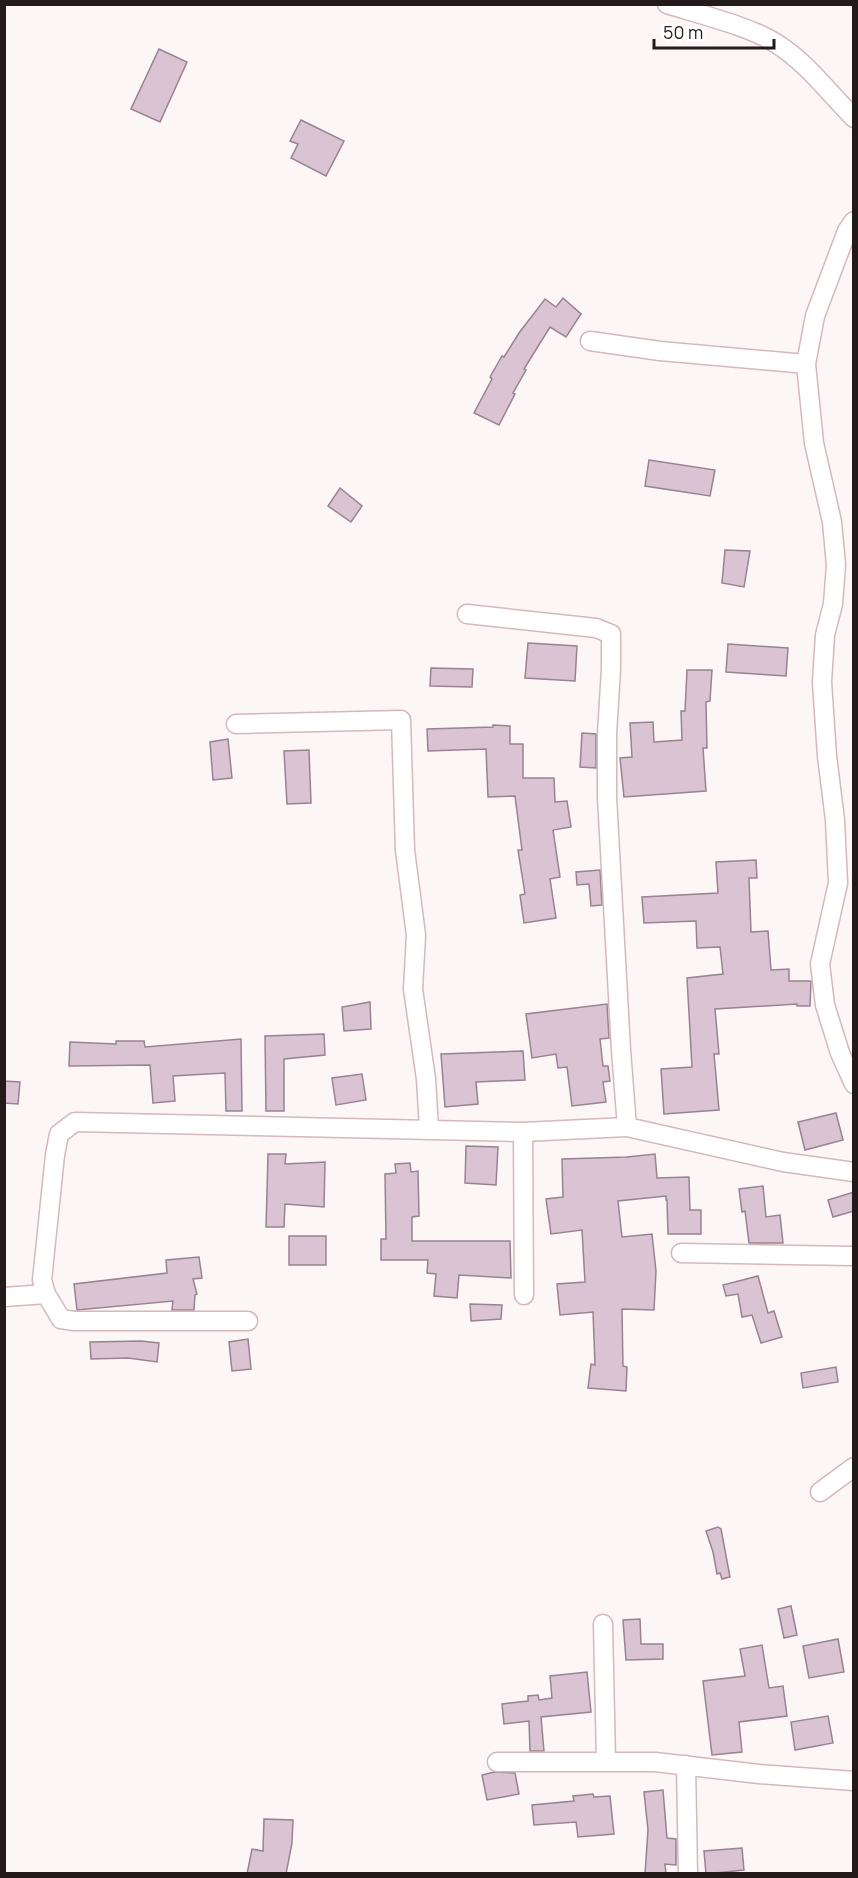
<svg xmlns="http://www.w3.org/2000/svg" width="858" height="1878" viewBox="0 0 858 1878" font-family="Manrope,sans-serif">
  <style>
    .building { fill: #dac3d2; stroke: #998390; stroke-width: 1.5 }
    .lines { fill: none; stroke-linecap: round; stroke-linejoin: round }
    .minor-casing { stroke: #d5b8ba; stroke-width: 21 }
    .minor { stroke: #fff; stroke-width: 18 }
  </style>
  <rect width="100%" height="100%" fill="#fcf6f7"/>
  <!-- building -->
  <g class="building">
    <path d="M159 49 187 62 160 122 131 109Z"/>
    <path d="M301 120 344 141 326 176 291 158 298 144 290 141Z"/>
    <path d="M563 298 581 314 566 337 550 327 524 369 526 370 513 393 515 394 499 425 474 413 492 379 490 377 502 356 504 357 519 333 545 299 556 307Z"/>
    <path d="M649 460 715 470 710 496 645 486Z"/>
    <path d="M340 488 362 506 351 522 328 506Z"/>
    <path d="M725 550 750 551 744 587 722 583Z"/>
    <path d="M528 643 577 646 575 681 525 678Z"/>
    <path d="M728 644 788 648 786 676 726 672Z"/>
    <path d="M431 668 473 669 472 687 430 686Z"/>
    <path d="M687 670H712L710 701 706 702 707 748H703L706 791 624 797 620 758 632 757 630 723 653 722 654 742 682 740 681 711H685Z"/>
    <path d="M493 725 510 726V744H523V778H554L555 802 567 801 571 827 553 830 560 877 550 879 556 918 524 923 520 895 525 894 518 850H522L515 796 488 797 486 749 428 751 427 729 493 727Z"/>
    <path d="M582 733 596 734V768L580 767Z"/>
    <path d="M228 739 232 778 213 780 210 742Z"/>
    <path d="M309 750 311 803 287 804 284 751Z"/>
    <path d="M756 860 757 878H749L751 932 768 931 771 970 789 969V981H811L810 1006H797V1004L715 1009 719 1054H714L719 1110 664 1114 661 1069 692 1067 687 978 723 974 720 947 697 948 696 921 644 923 642 897 718 893 716 862Z"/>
    <path d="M600 870 602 905 591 906 589 884 577 885 576 872Z"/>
    <path d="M370 1002 371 1029 344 1031 342 1007Z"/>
    <path d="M607 1004 609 1038 600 1039 603 1066H608L610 1081 603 1082 606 1102 572 1106 567 1067 558 1068 556 1054 532 1058 526 1014Z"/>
    <path d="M324 1034 325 1055 284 1059V1111H266L265 1036Z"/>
    <path d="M241 1039 242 1111H226L225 1073 173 1076 175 1101 153 1103 150 1065 69 1066 70 1042 116 1044V1041H144L145 1047Z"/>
    <path d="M523 1051 525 1080 476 1082 478 1104 445 1107 441 1054Z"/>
    <path d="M362 1074 366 1100 336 1105 332 1078Z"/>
    <path d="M4 1081 20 1082 18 1104 4 1103Z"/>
    <path d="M836 1113 843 1140 805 1150 798 1122Z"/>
    <path d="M466 1146 498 1147 496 1185 465 1183Z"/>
    <path d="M268 1154H286L285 1164 325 1162 324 1207 285 1204 284 1227H266Z"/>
    <path d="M655 1154 657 1178 689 1177 690 1210H701V1234H668L667 1200H666V1196L618 1201 622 1237 652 1234 656 1271 654 1310 622 1309 623 1366 627 1367 626 1391 588 1388 591 1364 595 1365 593 1312 560 1315 557 1284 585 1282 582 1230 551 1234 546 1199 563 1197 562 1159 627 1157Z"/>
    <path d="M410 1163 411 1172 418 1171 419 1216 412 1217V1241H510L511 1278 459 1275 457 1298 434 1296 436 1274 427 1273 428 1260H381V1239H386L385 1174 396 1173 395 1164Z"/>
    <path d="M763 1186 766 1217 780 1215 783 1243H749L745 1211 742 1212 739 1189Z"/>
    <path d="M854 1192V1211L833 1217 828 1200Z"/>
    <rect x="289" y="1236" width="37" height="29"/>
    <path d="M199 1257 202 1278 193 1279 197 1294 195 1295 194 1310H172L173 1301 77 1310 74 1284 167 1273 166 1260Z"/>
    <path d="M758 1276 768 1313 774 1311 782 1337 761 1343 752 1315 742 1317 738 1294 726 1296 723 1285Z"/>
    <path d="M470 1304 502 1305 501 1319 471 1321Z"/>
    <path d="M248 1339 251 1369 232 1371 229 1342Z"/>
    <path d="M141 1341 159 1343 157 1362 128 1358 91 1359 90 1342Z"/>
    <path d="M836 1367 838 1382 803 1388 801 1373Z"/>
    <path d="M718 1527 721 1529 730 1577 722 1579 720 1573 717 1574 713 1552 706 1531Z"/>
    <path d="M791 1606 797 1635 784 1638 778 1609Z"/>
    <path d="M640 1619 641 1644H663V1659L626 1660 623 1620Z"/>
    <path d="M838 1639 844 1672 809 1678 803 1646Z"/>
    <path d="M762 1645 769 1688 783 1686 787 1716 739 1722 742 1752 712 1755 703 1681 745 1676 740 1649Z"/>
    <path d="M587 1672 591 1712 541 1717 544 1751H530L529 1721 504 1724 502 1704 528 1701V1696L538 1695 539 1700 552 1698 550 1676Z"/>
    <path d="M828 1716 833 1743 795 1750 791 1722Z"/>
    <path d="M494 1772 515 1773 519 1794 487 1800 482 1775Z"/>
    <path d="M663 1790 667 1838 676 1839V1865L665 1864 666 1874H645L648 1830 644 1792Z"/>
    <path d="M593 1794 594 1797 610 1796 614 1834 578 1837 576 1822 534 1825 532 1805 574 1801 573 1796Z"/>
    <path d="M264 1819 293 1820 292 1843 286 1874H247L252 1849 263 1851Z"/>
    <path d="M742 1848 744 1870 706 1874 704 1851Z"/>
  </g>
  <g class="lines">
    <defs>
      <g id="minor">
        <path d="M667 4C698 14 750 26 777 44 806 62 829 93 854 118"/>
        <path d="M854 221 847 231 815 316 806 364 814 443 832 522 836 565 833 604 825 635 822 682 827 756 835 820 838 883 820 964 825 1005 840 1053 854 1084"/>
        <path d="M590 341 660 351 806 364"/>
        <path d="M467 614 596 628 611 634V669L607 734V797L621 1050 627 1127"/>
        <path d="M236 724 401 720 405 850 416 935 413 989 426 1079 429 1129"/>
        <path d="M523 1132 524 1295"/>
        <path d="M681 1253 854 1256"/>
        <path d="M4 1297 46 1294"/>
        <path d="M248 1321H74L61 1319 46 1294 42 1280 55 1155 59 1134 75 1122 523 1132 627 1127 783 1162 854 1172"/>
        <path d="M820 1492 854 1467"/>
        <path d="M603 1624 606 1761"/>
        <path d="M497 1762H655L759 1774 854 1781"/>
        <path d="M686 1765 688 1874"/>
      </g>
    </defs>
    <!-- minor casing -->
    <use href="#minor" class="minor-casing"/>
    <!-- minor -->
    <use href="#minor" class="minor"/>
  </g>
  <!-- border -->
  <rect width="858" height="1878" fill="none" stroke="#251a1b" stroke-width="12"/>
  <!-- scale -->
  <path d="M654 39v9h120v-9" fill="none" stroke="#251a1b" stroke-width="3"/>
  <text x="663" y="39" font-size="18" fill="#251a1b" stroke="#ffffff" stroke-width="4.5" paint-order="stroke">50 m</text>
</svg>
